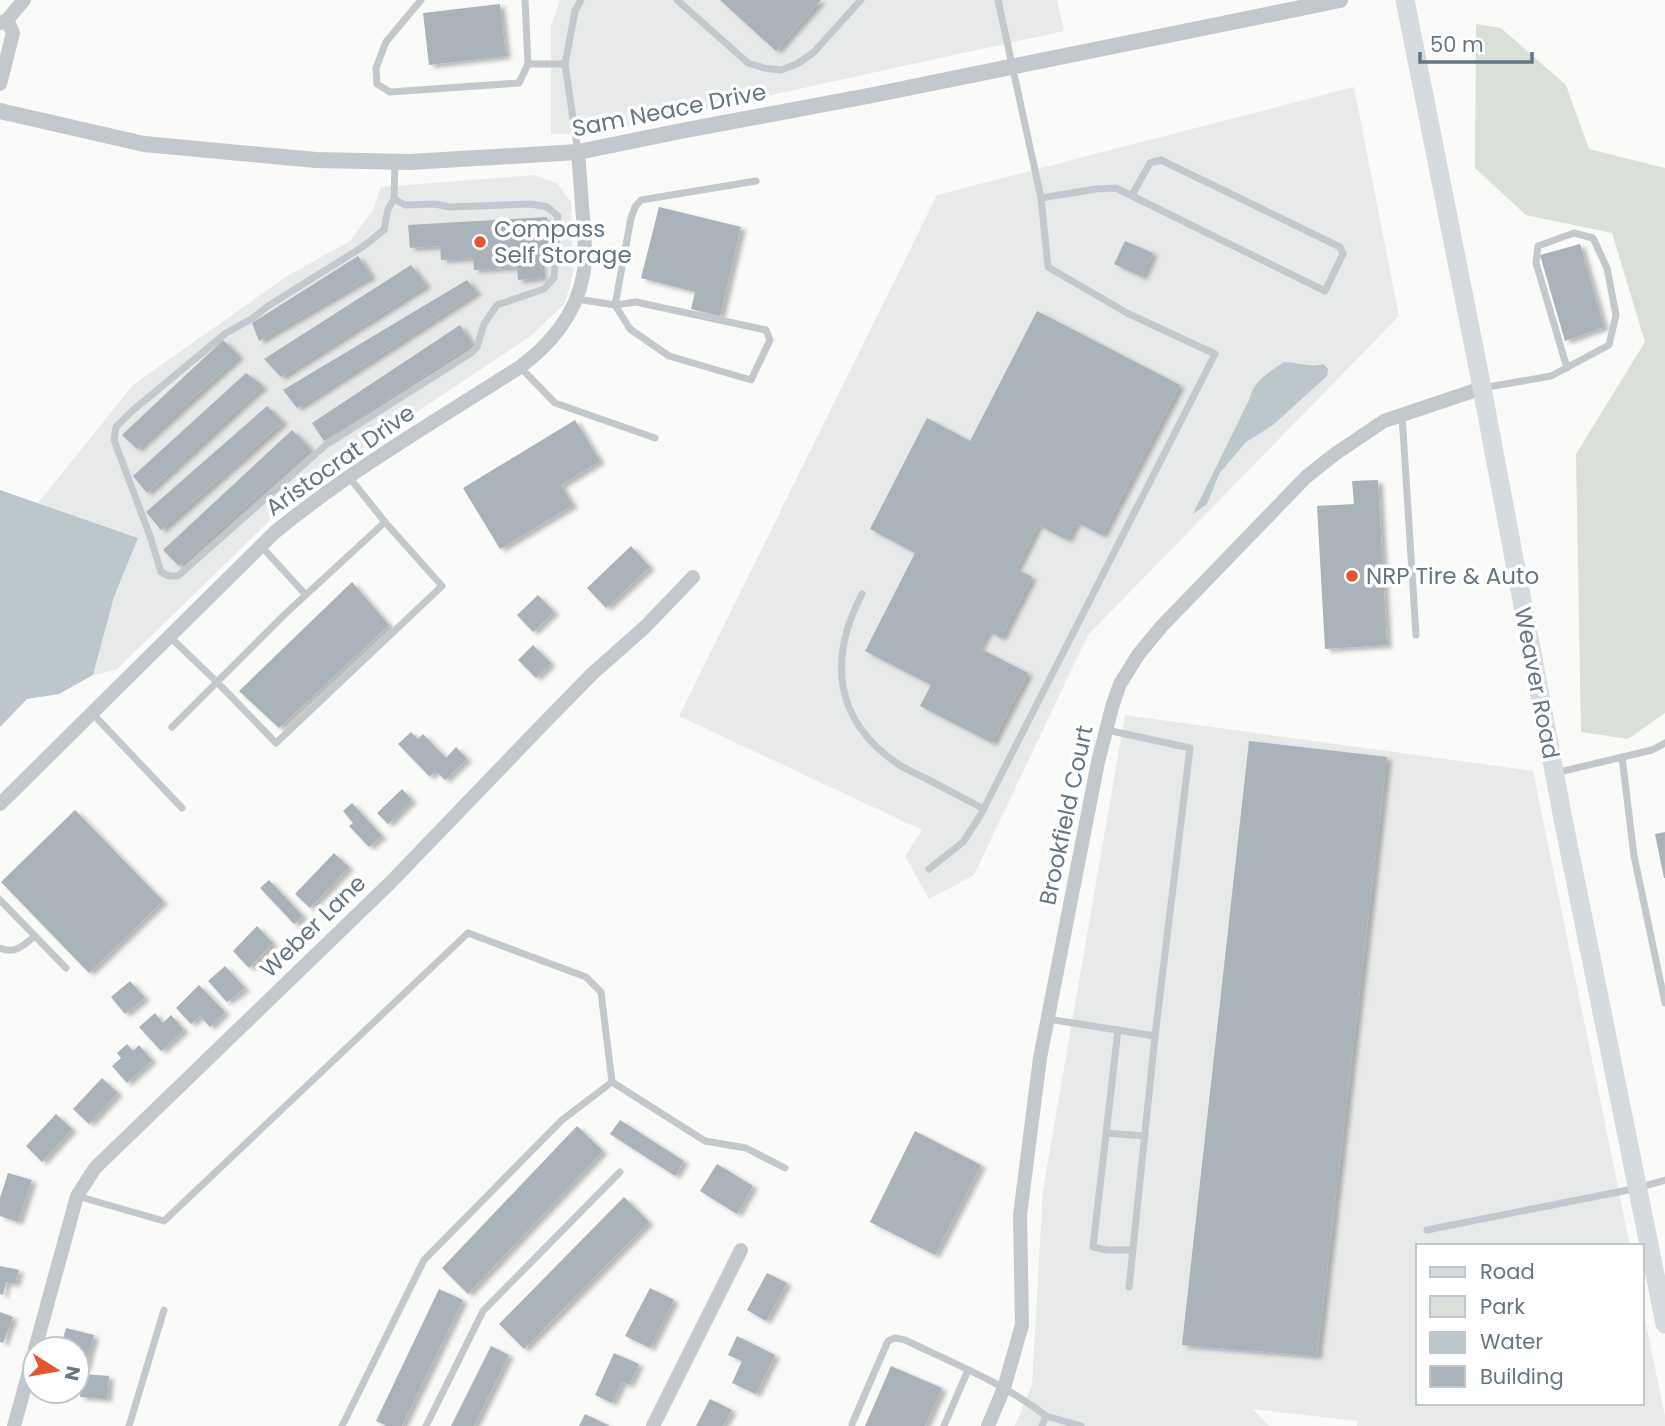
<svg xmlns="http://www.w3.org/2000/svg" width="1665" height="1426" viewBox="0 0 1665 1426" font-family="Poppins,sans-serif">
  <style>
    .built { fill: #e8e9e9 }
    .green { fill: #dadfd7 }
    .water { fill: #bbc7cb }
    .building { fill: #aab3b9; filter: url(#shadow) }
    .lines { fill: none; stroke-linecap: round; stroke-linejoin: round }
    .service { stroke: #c3c8cc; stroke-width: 7 }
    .minor { stroke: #c3c8cc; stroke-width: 14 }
    .tertiary { stroke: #c3c8cc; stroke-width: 16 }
    .secondary { stroke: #d6dbdf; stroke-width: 19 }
    .poi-dot { fill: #e4572e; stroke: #fff; stroke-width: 2.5 }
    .labels { text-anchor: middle; stroke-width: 7; stroke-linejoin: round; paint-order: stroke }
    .street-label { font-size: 23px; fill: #657683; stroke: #fff }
    .poi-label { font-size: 23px; fill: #657683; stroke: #fff; text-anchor: start }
  </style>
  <defs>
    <filter id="shadow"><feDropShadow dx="5" dy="3" stdDeviation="2" flood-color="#0004"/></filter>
  </defs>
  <rect width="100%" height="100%" fill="#fafaf8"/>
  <!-- built -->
  <g class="built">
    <path d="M560 0H1057L1064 31 592 134H551V26Z"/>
    <path d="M1354 87 1399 316 1088 635 974 875 929 899 905 856 922 830 679 716 937 195Z"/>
    <path d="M534 175 558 184 571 202 573 274 565 303 531 336 303 488 116 670 93 675 114 597 138 538 38 503 133 385 287 276 350 241 373 210 381 187Z"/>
    <path d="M1125 715 1533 771 1630 1246H1418V1403H1642V1305L1665 1416V1426H1357V1421L1253 1409 1269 1426H1015L1032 1385 1043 1190Z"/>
  </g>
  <!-- green -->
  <path class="green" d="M1476 24 1501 28 1566 85 1589 149 1665 168V713L1628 739 1581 732 1576 454 1645 342 1612 233 1526 215 1475 168Z"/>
  <!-- water -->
  <g class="water">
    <path d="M1284 362C1297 362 1311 368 1323 364L1328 369 1327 376 1273 425 1246 442 1219 474 1207 504 1193 514 1250 398C1253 381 1270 372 1284 362Z"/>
    <path d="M0 490 138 538 114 597 93 675 59 694 27 699 0 727Z"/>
  </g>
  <!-- building -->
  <g class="building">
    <path d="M720 0H821L776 51Z"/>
    <path d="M500 4 506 56 429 65 423 13Z"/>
    <path d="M659 207 741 227 720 316 691 309 695 292 641 278Z"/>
    <path d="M547 217 549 249 540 250 542 278 518 280 517 267 474 270 473 258 441 260 440 246 410 248 408 225Z"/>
    <path d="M1125 241 1153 253 1142 277 1114 264Z"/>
    <path d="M1580 244 1604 327 1565 341 1540 255Z"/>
    <path d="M358 256 371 276 259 341 252 323Z"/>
    <path d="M411 265 426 285 281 377 264 359Z"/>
    <path d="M467 280 477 292 297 408 283 390Z"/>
    <path d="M1037 311 1180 385 1102 535 1076 522 1067 540 1038 525 1016 569 1032 577 1001 638 988 631 979 648 1028 673 992 743 920 706 931 685 865 651 915 553 870 529 927 418 970 441Z"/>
    <path d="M460 325 472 344 324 441 312 423Z"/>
    <path d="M223 340 239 356 137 449 122 435Z"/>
    <path d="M246 373 263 386 147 493 133 476Z"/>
    <path d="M267 406 283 422 161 530 146 512Z"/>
    <path d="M575 420 600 461 561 485 573 505 500 549 463 488Z"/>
    <path d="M292 430 310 448 179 566 163 550Z"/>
    <path d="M1378 480 1387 645 1325 649 1317 506 1354 504 1352 481Z"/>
    <path d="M631 546 650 567 606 608 587 588Z"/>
    <path d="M352 582 389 625 279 728 239 691Z"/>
    <path d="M538 595 554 612 533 632 517 615Z"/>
    <path d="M533 645 551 663 536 678 518 660Z"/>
    <path d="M411 732 418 739 423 734 446 758 456 747 467 759 445 780 435 770 430 777 398 744Z"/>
    <path d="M1249 741 1387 757 1317 1356 1182 1345Z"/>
    <path d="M402 789 412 800 388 824 377 813Z"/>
    <path d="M352 803 382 836 369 847 349 826 353 823 343 811Z"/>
    <path d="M75 810 163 901 89 973 1 882Z"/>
    <path d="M1665 832V878H1664L1655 834Z"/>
    <path d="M334 853 349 867 310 908 295 894Z"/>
    <path d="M269 880 303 916 294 924 260 888Z"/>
    <path d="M257 926 273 943 249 968 233 951Z"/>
    <path d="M225 966 245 988 227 1002 208 981Z"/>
    <path d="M130 981 145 998 125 1014 111 997Z"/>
    <path d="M199 985 225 1012 210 1027 200 1016 191 1024 176 1008Z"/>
    <path d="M155 1013 163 1023 171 1015 184 1030 161 1051 139 1027Z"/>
    <path d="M127 1044 133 1051 139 1045 152 1060 127 1083 112 1066 121 1058 117 1053Z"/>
    <path d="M102 1078 118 1093 89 1124 73 1109Z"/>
    <path d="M56 1114 72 1129 42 1162 26 1146Z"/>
    <path d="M620 1120 684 1161 675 1176 610 1134Z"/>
    <path d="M577 1126 603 1151 468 1294 442 1268Z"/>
    <path d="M915 1131 981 1165 935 1255 870 1222Z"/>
    <path d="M717 1164 753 1186 737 1214 700 1191Z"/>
    <path d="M8 1173 32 1180 18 1222 0 1216V1198Z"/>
    <path d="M624 1197 649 1222 524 1349 499 1324Z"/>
    <path d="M0 1266 19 1270 15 1284 6 1282 3 1295 0 1294Z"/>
    <path d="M767 1273 787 1283 766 1321 747 1310Z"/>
    <path d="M650 1288 674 1300 650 1348 625 1336Z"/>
    <path d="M439 1289 463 1300 402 1426H387L376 1421Z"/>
    <path d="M0 1312 13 1317 3 1343 0 1342Z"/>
    <path d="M66 1328 94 1335 85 1369 77 1367V1349H60Z"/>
    <path d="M737 1336 775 1355 756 1394 732 1383 742 1361 728 1355Z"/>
    <path d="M491 1346 509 1355 474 1426H451Z"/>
    <path d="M614 1353 639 1364 629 1385 622 1382 612 1403 595 1395Z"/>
    <path d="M891 1366 942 1388 925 1426H865Z"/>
    <path d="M82 1374 109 1376 107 1399 80 1397Z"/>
    <path d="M710 1399 732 1410 723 1426H696Z"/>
    <path d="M585 1414 610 1426H579Z"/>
  </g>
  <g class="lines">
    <!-- service -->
    <g class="service">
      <path d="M421 0 386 42 376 68 377 84 390 92 519 83 528 64 525 0"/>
      <path d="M677 0 748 63 764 68 781 70 797 64 813 53 861 0"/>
      <path d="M998 0 1041 198 1096 189 1116 188 1325 291 1343 254 1340 247 1161 160 1150 163 1132 195"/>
      <path d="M528 64H565"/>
      <path d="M578 152 565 64 575 11 581 0"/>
      <path d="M394 199 388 209 384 230 361 248 268 306 253 318 226 333 132 411 116 427 114 440 150 536 161 572 169 576H178L327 444 471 353 477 347 484 324 497 305 544 289 554 278 558 216 547 207 531 204 450 207 435 204 405 205 394 199 395 162"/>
      <path d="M577 299 615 305 631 218 635 207 641 200 756 181"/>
      <path d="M636 302 766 330 770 340 751 380 669 356 630 329 615 305Z"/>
      <path d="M520 367 555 403 655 438"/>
      <path d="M1482 388 1551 376 1609 345 1616 315 1607 268 1593 238 1574 233 1538 246 1536 263 1567 368"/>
      <path d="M1402 415 1416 635"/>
      <path d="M261 546 306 595"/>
      <path d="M862 594C828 659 834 721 898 764 907 770 917 774 927 779 946 789 965 799 984 809"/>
      <path d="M170 637 217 682 284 615 385 522 349 477"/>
      <path d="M92 713 182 808"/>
      <path d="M172 727 217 682 276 743 442 586 385 522"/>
      <path d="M1622 757 1634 856 1665 1003"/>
      <path d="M1555 773 1652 750 1665 743"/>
      <path d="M929 869 963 842 980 816 1215 354 1127 313 1048 267 1041 198"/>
      <path d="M0 900 66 968"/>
      <path d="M0 948C15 955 24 945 35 936"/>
      <path d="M1048 1019 1155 1036 1190 748 1107 730"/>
      <path d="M1118 1030 1093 1247 1107 1250H1133"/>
      <path d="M1106 1133 1145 1136"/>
      <path d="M77 1196 164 1221 468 933 586 977 601 992 612 1082 705 1141 746 1148 785 1168"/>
      <path d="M1427 1230 1638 1188 1665 1180"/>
      <path d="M1129 1287 1155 1036"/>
      <path d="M1046 1416 1081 1426"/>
      <path d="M129 1426 164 1310"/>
      <path d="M342 1426 424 1260 562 1120 612 1082"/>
      <path d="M426 1426 483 1311 620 1172"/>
      <path d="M852 1426V1424L888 1341 895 1338 905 1340C953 1363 1004 1383 1046 1416L1042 1426"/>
      <path d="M944 1426 968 1370"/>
    </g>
    <!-- minor -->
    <g class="minor">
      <path d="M0 23 7 20 24 0"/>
      <path d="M0 84 13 33 7 20"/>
      <path d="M0 804 275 532C351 470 437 420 520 367 550 345 576 314 583 276 587 257 584 237 583 217 581 196 580 174 578 152"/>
      <path d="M35 1349 77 1196 95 1168 391 882 545 722 592 674 645 627 693 577"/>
      <path d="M14 1426 35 1350"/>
      <path d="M653 1426 741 1250"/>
      <path d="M988 1426 1004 1388 1022 1325 1020 1215 1040 1058 1098 762 1112 707 1120 684 1138 655 1161 627 1306 477 1335 454 1384 421 1482 388"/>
    </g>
    <!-- tertiary -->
    <path class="tertiary" d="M0 111 144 144 316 160 410 162 578 152 681 131 873 95 1340 0"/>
    <!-- secondary -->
    <path class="secondary" d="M1405 0 1482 388 1563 819 1665 1324"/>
  </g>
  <!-- markers -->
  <g class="poi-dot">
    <circle cx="480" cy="242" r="7"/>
    <circle cx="1352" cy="576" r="7"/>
  </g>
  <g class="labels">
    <!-- street labels -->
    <g class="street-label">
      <text transform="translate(669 110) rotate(-11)" y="8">Sam Neace Drive</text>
      <text transform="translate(340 460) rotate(-35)" y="8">Aristocrat Drive</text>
      <text transform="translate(1537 683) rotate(79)" y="8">Weaver Road</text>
      <text transform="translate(1066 815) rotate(-78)" y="8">Brookfield Court</text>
      <text transform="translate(313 926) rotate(-44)" y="8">Weber Lane</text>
    </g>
    <!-- poi labels -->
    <g class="poi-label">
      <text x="494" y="237">Compass<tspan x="494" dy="26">Self Storage</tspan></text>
      <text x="1366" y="584">NRP Tire &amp; Auto</text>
    </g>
  </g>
  <!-- legend -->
  <rect x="1416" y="1244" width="228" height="161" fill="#ffffff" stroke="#c1c8cd" stroke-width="2"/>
  <rect x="1430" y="1267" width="35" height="10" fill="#d6dbdf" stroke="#c1c8cd" stroke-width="2"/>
  <text x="1480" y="1279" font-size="21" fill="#657683">Road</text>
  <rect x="1430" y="1296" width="35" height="21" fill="#dadfd7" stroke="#c1c8cd" stroke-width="2"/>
  <text x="1480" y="1314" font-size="21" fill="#657683">Park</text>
  <rect x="1430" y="1332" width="35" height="21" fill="#bbc7cb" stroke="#c1c8cd" stroke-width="2"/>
  <text x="1480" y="1349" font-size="21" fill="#657683">Water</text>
  <rect x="1430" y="1366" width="35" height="21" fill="#aab3b9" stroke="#c1c8cd" stroke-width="2"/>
  <text x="1480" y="1384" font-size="21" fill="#657683">Building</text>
  <!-- north arrow -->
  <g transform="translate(56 1370) rotate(101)"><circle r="33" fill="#ffffff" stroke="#c1c8cd" stroke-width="2"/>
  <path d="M0-5L12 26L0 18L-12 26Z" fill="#e4572e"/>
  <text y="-10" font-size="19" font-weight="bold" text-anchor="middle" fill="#657683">N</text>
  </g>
  <!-- scale -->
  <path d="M1420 52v10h112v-10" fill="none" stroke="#657683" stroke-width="3.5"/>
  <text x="1430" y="52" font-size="21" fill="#657683" stroke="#ffffff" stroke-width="5" paint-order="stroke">50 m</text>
</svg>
